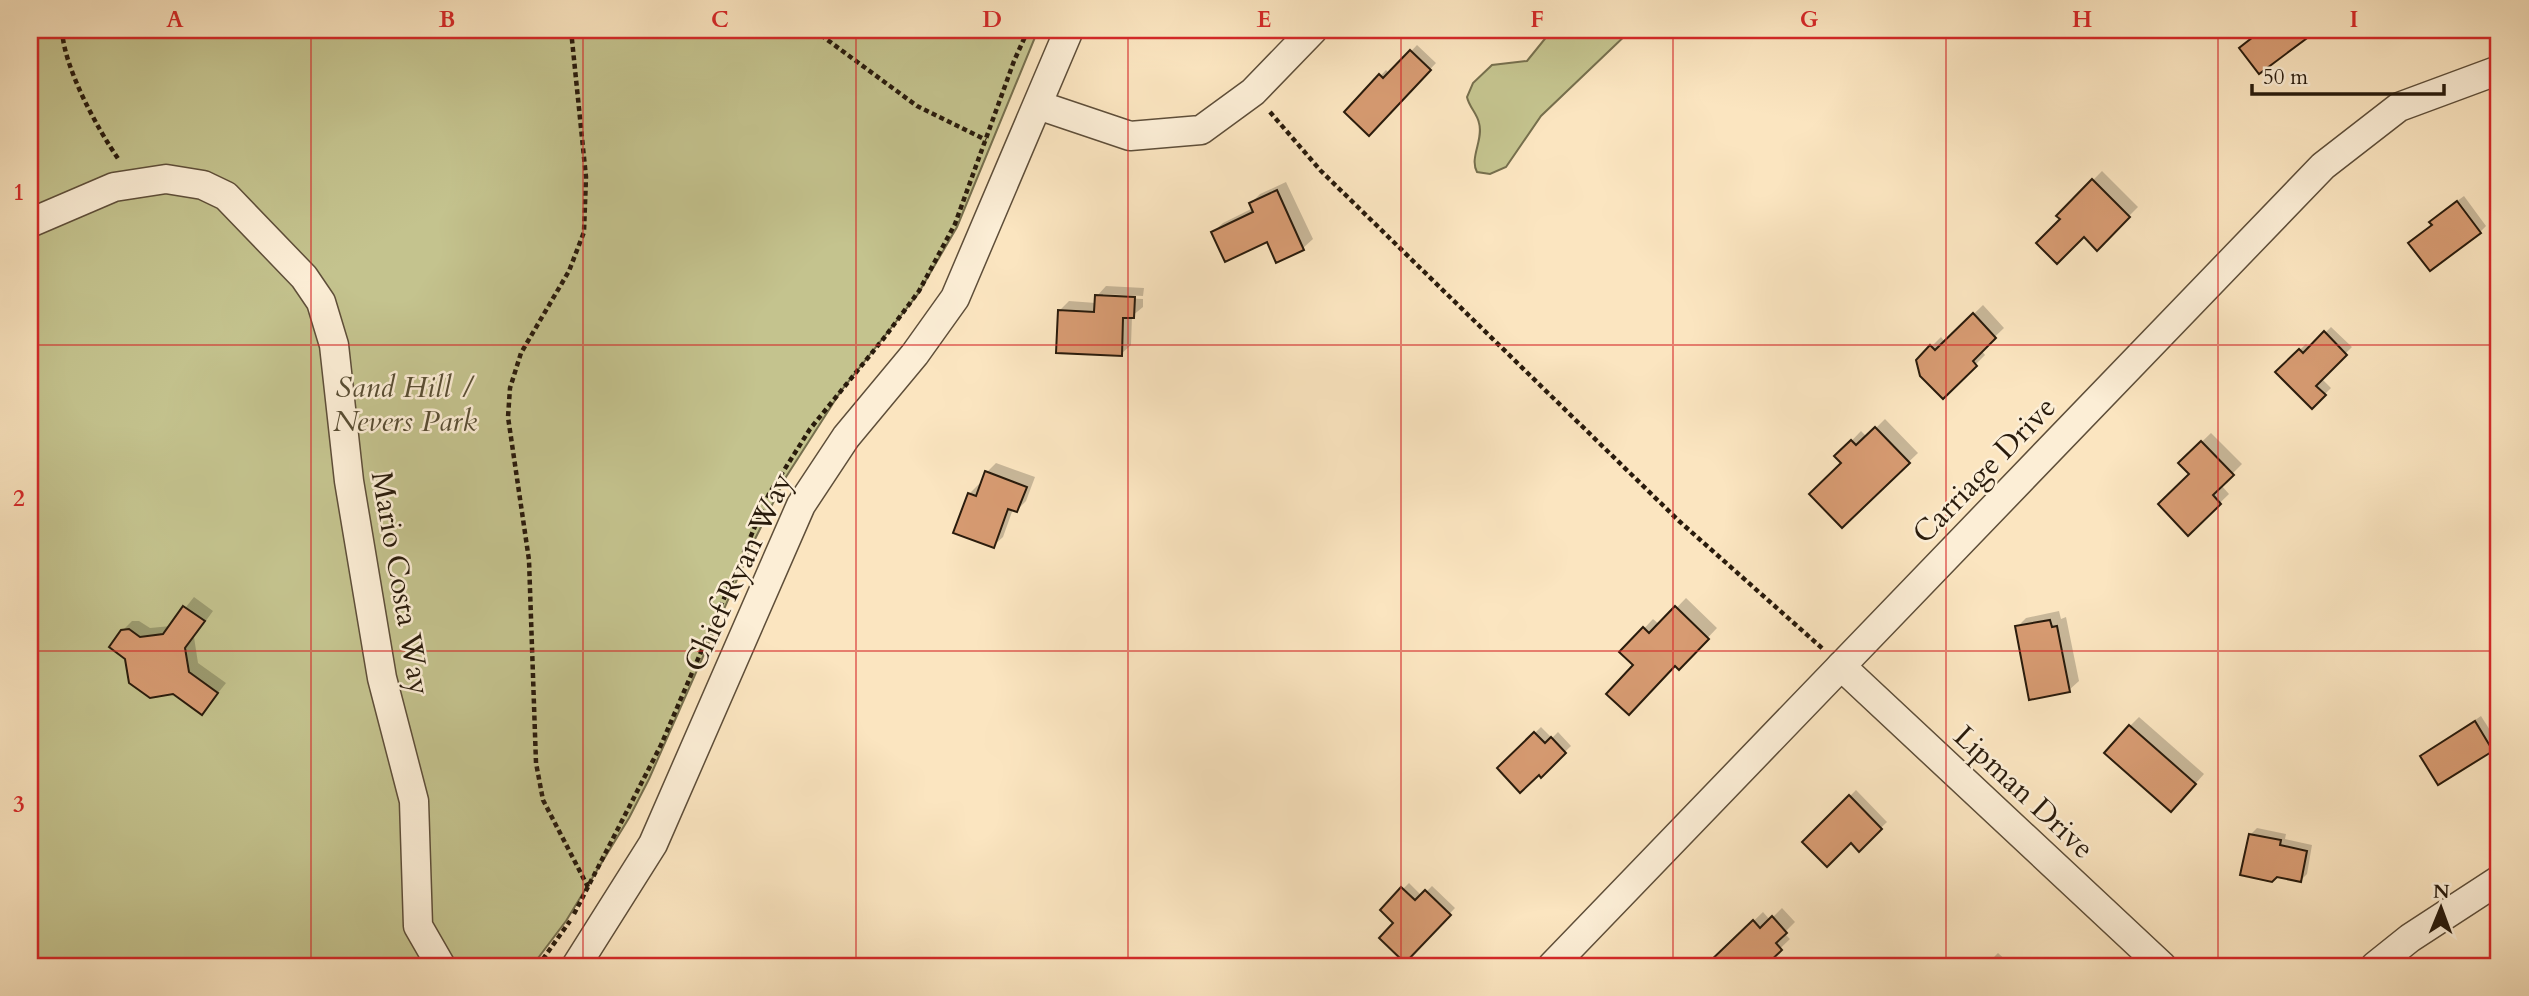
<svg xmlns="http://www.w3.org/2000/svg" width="2529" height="996" viewBox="0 0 2529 996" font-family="Cardo,serif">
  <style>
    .green { fill: #c4c38e; stroke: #766f4d; stroke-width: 2 }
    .shadow { fill: #0003 }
    .building { fill: #d79b72; stroke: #291b0c; stroke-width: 2 }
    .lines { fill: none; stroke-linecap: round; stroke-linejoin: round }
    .minor-casing { stroke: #5e4e39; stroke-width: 31 }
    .path { stroke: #291b0c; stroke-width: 4.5; stroke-dasharray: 5 3.5; stroke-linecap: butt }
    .minor { stroke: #fceed6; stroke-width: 28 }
    .grid { fill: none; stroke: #d62828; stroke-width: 2; stroke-opacity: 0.55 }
    .labels { text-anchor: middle; stroke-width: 5; stroke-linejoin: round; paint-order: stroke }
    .park-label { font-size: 30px; font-style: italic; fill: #584d33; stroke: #fceed6 }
    .street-label { font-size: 30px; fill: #291b0c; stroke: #fceed6 }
    .neatline { fill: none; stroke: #d62828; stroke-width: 2.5 }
    .grid-label { font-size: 23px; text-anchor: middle; font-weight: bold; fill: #d62828 }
  </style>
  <rect width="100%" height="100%" fill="#fbe5c0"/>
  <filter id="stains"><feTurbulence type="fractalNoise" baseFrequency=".00286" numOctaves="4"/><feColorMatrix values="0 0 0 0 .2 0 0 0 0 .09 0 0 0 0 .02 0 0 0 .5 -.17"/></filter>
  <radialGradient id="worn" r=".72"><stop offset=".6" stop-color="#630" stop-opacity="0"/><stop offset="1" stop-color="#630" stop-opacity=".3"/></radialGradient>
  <!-- green -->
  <g class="green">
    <path d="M30 30H1038L957 227 918 294 841 391 786 477 754 541 649 779 629 818 566 921 532 966H30Z"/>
    <path d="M1552 30H1631L1541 116 1506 167 1490 174 1477 172C1469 158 1484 139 1479 123 1477 113 1469 107 1467 97L1473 83 1492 65 1527 61Z"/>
  </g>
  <!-- shadow -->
  <g class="shadow">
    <path d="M1417 45 1436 63 1369 134 1346 112 1386 70 1390 74Z"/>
    <path d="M2102 171 2138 207 2097 248 2058 216Z"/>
    <path d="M1286 182 1313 239 1303 248 1277 260 1268 240 1213 232 1223 223 1253 208 1251 203 1260 194Z"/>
    <path d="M2464 196 2486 226 2480 232 2410 243 2433 224 2437 216Z"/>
    <path d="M1106 286 1144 288 1143 296 1103 294V297L1143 299V307L1132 316 1131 345 1121 354 1059 311 1069 301 1096 303 1097 296Z"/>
    <path d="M1983 305 2004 328 1981 350 1985 355 1943 397 1918 360 1941 337 1945 342Z"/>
    <path d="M2331 327 2352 347 2321 378 2331 388 2312 407 2277 372 2306 344 2310 348Z"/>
    <path d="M1885 419 1918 453 1842 526 1843 463 1837 456 1861 431 1867 437Z"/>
    <path d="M2211 433 2242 464 2221 485 2229 494 2188 534 2191 474 2180 463Z"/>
    <path d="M996 463 1035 477 1026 501 1017 510 1013 509 1003 537 993 546 969 494 979 484 982 485 987 472Z"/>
    <path d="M194 597 213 611 194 637 198 663 226 683 202 713 122 631 132 621H139L150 628 171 626Z"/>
    <path d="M1686 598 1717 628 1679 668 1676 664 1635 665 1622 652 1653 619 1660 625Z"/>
    <path d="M2059 611 2061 619 2066 617 2079 681 2069 690 2017 627 2026 618Z"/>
    <path d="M2481 716 2498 743 2439 783 2422 756Z"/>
    <path d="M2139 717 2204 774 2180 801 2130 726Z"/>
    <path d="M1541 727 1552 738 1558 732 1571 746 1541 775 1499 768Z"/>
    <path d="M1856 790 1887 822 1859 849 1851 841 1805 842Z"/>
    <path d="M2257 828 2286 834 2285 839 2312 845 2307 874 2301 880 2250 835Z"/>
    <path d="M1409 883 1422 896 1432 886 1455 908 1405 960 1396 923 1382 910Z"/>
    <path d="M1782 908 1795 922 1784 933 1790 939 1762 966H1707L1763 912 1770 920Z"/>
    <path d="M1998 953 2012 966H1985Z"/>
  </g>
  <!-- building -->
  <g class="building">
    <path d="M2262 30H2318L2259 74 2239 48Z"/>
    <path d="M1410 50 1431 70 1369 136 1344 112 1379 74 1383 78Z"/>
    <path d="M2092 179 2130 217 2097 251 2084 237 2057 264 2036 243 2060 219 2056 216Z"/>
    <path d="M1277 190 1304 250 1276 263 1267 242 1225 262 1211 232 1253 212 1249 203Z"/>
    <path d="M2457 201 2481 233 2430 271 2408 243 2432 225 2429 222Z"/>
    <path d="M1095 295 1135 297 1134 318H1123L1122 356 1056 353 1058 310 1094 312Z"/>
    <path d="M1973 313 1996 338 1973 361 1977 366 1943 399 1920 376 1916 360 1930 345 1935 350Z"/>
    <path d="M2324 331 2347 355 2316 386 2326 395 2312 409 2275 372 2299 349 2303 353Z"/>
    <path d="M1875 427 1910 463 1842 528 1809 494 1841 463 1834 456 1851 440 1856 445Z"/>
    <path d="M2201 441 2234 475 2213 495 2221 504 2188 536 2158 504 2189 474 2178 463Z"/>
    <path d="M985 471 1027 487 1017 512 1008 509 994 548 953 533 968 493 976 496Z"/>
    <path d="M183 606 205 621 185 648 189 672 218 693 202 715 173 694 150 698 129 683 125 659 109 647 121 630 129 629 140 637 163 634Z"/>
    <path d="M1675 606 1709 639 1679 670 1675 666 1629 715 1606 694 1633 665 1619 652 1643 627 1649 633Z"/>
    <path d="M2050 620 2052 627 2057 626 2070 692 2029 700 2015 626Z"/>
    <path d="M2475 721 2493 751 2438 785 2420 756Z"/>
    <path d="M2129 725 2196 784 2171 812 2104 753Z"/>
    <path d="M1534 732 1545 743 1551 737 1566 753 1541 778 1539 775 1520 793 1497 768Z"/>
    <path d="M1849 795 1882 829 1859 852 1851 843 1827 867 1802 842Z"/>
    <path d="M2249 834 2281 840 2280 845 2307 851 2301 882 2277 877 2272 882 2240 875Z"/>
    <path d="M1401 887 1415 900 1425 890 1451 915 1405 963 1379 938 1393 923 1380 910Z"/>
    <path d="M1772 916 1787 933 1776 943 1782 950 1765 966H1705L1753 920 1760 928Z"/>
  </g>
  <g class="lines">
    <defs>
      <g id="minor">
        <path d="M1038 105 1130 136 1201 130 1253 92 1313 30"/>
        <path d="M30 223 114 187 166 179 203 185 226 196 304 277 321 302 334 345 349 481 382 678 414 801 418 926 441 966"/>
        <path d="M1841 666 2162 966"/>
        <path d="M576 966 653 844 801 505 846 437 915 354 955 298 1069 30"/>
        <path d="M1552 966 2323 166 2399 107 2499 70"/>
        <path d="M2375 966 2410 938 2499 880"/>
      </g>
    </defs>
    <!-- minor casing -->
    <use href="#minor" class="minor-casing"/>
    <!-- path -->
    <g class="path">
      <path d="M62 30C64 68 97 128 119 160"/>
      <path d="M571 30 586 177 584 232 569 271 521 353 510 388 508 417 529 560 536 763 543 800 588 887"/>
      <path d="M814 30 917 106 986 140"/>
      <path d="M1270 112 1321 171 1679 521 1823 649"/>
      <path d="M574 914 661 745 769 494 810 429 884 338 919 291 955 224 1014 61 1028 30"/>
      <path d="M538 966 570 921"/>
    </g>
    <!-- minor -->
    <use href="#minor" class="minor"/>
  </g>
  <!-- grid -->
  <path class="grid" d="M311 30V966M583 30V966M856 30V966M1128 30V966M1401 30V966M1673 30V966M1946 30V966M2218 30V966M30 345H2499M30 651H2499"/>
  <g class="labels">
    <!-- park labels -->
    <g class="park-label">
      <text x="405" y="397">Sand Hill /<tspan x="405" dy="34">Nevers Park</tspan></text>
    </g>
    <!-- street labels -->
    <g class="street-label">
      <text transform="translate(1984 470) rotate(-46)" y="10">Carriage Drive</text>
      <text transform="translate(738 572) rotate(-65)" y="10">Chief Ryan Way</text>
      <text transform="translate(401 583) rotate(80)" y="10">Mario Costa Way</text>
      <text transform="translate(2024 792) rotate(43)" y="10">Lipman Drive</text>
    </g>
  </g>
  <!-- margin -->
  <rect width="2529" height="996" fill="none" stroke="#fbe5c0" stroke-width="77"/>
  <!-- north arrow -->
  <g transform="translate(2441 908) rotate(1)" stroke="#fceed6" stroke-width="5" paint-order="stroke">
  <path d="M0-5L12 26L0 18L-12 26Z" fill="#291b0c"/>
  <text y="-10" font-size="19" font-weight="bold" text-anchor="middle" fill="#291b0c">N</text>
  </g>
  <!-- scale -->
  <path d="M2252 84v10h192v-10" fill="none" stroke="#291b0c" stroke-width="3.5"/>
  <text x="2263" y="84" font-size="21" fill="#291b0c" stroke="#fceed6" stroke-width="5" paint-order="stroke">50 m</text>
  <rect x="38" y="38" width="2452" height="920" class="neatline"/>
  <g class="grid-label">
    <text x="175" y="27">A</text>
    <text x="447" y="27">B</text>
    <text x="720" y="27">C</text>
    <text x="992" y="27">D</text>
    <text x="1264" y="27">E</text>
    <text x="1537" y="27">F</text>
    <text x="1809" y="27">G</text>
    <text x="2082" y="27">H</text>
    <text x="2354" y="27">I</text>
    <text x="19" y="200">1</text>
    <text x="19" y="506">2</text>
    <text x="19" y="812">3</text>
  </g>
  <rect width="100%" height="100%" filter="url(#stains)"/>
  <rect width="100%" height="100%" fill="url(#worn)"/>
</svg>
